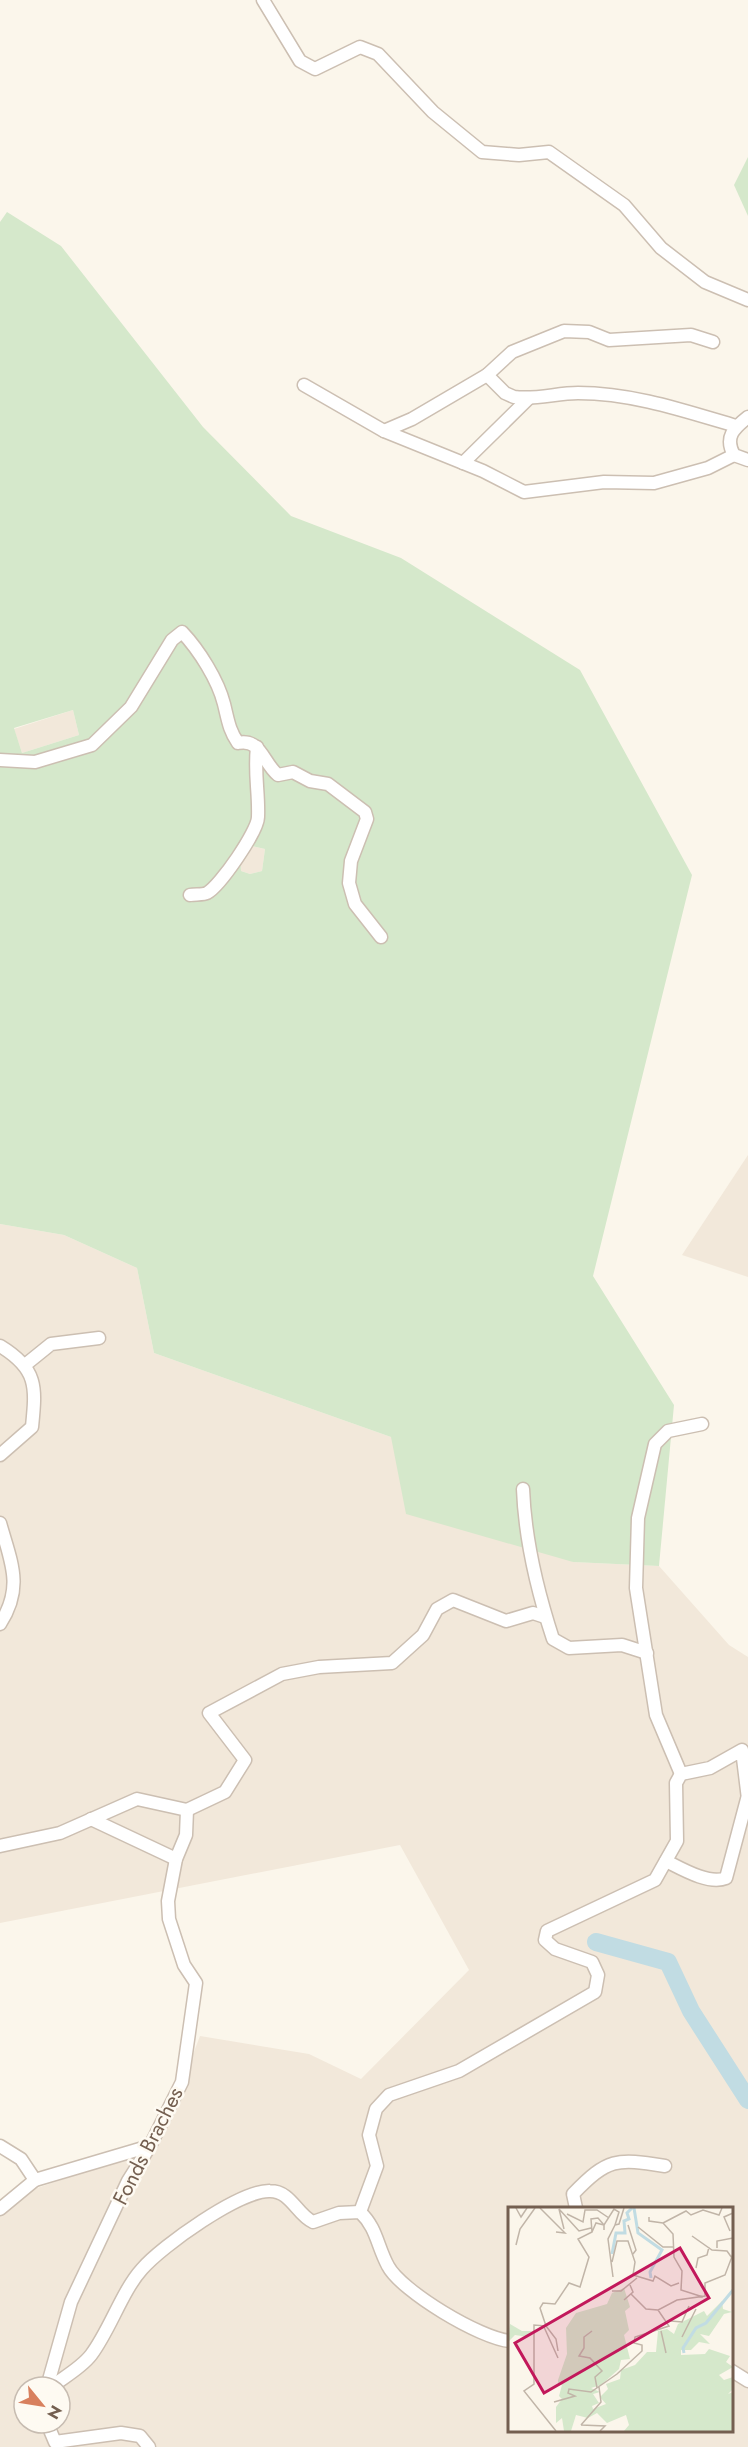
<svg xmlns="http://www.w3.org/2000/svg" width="748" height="2447" viewBox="0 0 748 2447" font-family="Jost,sans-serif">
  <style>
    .residential { fill: #f2e8da; fill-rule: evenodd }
    .green { fill: #d5e8cb; fill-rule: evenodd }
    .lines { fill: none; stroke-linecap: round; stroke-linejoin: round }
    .river { stroke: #c1dce3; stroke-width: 18 }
    .minor-casing { stroke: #ccbfb2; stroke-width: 15 }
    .minor { stroke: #fff; stroke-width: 12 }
    .labels { text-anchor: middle; stroke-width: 5; stroke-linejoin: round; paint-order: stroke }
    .street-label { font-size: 21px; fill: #745f50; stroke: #fefaf2 }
    .inset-river { fill: none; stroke: #c1dce3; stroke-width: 3 }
    .inset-road { fill: none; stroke: #c1b5a8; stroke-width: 1.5 }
    .view { fill: #c2185b; fill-opacity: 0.15; stroke: #c2185b; stroke-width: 3 }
    .inset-edge { fill: none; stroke: #745f50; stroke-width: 3 }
  </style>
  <rect width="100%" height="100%" fill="#fbf6eb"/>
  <!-- residential -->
  <g class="residential">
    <path d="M73 710 79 735 22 753 14 729Z"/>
    <path d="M248 845 265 849 262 871 250 874 241 871 240 851Z"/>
    <path d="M748 1155V1277L682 1255Z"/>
    <path d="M0 1224 64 1235 137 1268 154 1353 391 1437 573 1562 659 1566 729 1645 748 1657V2447H0V2206L25 2192 157 2148 200 2036 309 2054 361 2079 469 1970 400 1845 0 1923ZM510 2208H732V2430H510ZM24 2387H60V2423H24Z"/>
  </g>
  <!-- green -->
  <g class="green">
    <path d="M748 157V216L734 185Z"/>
    <path d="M7 212 61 246 203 427 291 516 401 558 580 670 692 875 593 1276 674 1405 659 1566 573 1562 406 1514 391 1437 154 1353 137 1268 64 1235 0 1224V222ZM73 710 79 735 22 753 14 728ZM248 845 265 849 262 871 250 874 241 871 240 851Z"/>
  </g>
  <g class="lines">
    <!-- river -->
    <path class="river" d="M596 1942 668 1962 691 2011 748 2100"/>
    <defs>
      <g id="minor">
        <path d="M263 0 300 61 315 69 360 47 378 54 433 112 482 152 519 155 549 152 624 205 661 248 705 282 748 300"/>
        <path d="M487 375 512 352 564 331 589 332 609 340 691 335 713 342"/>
        <path d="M304 385 384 431 412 419 487 375 505 393 514 397C536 400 557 393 578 393 633 393 685 411 736 426"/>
        <path d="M748 417C734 428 724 437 734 455L748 460"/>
        <path d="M384 431 483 471 524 492 604 482 654 483 708 468 734 455"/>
        <path d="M463 463 529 398"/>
        <path d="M0 760 35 762 92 745 131 707 172 640 182 632C199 650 218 680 224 704 228 720 229 730 238 743 261 738 263 763 278 775L293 772 310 781 328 784 365 812 367 819 351 861 349 883 355 904 381 937"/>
        <path d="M190 895C195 894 203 895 207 893 220 886 258 831 258 817 259 792 254 774 257 747"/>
        <path d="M0 1346C38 1369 36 1387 32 1427L0 1455"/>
        <path d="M25 1365 51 1344 99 1338"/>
        <path d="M523 1489C525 1541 537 1590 553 1639L569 1648 622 1645 647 1653"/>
        <path d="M0 1523C11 1562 24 1587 0 1624"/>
        <path d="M681 1774 656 1715 636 1588 638 1518 655 1444 668 1431 702 1424"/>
        <path d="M187 1810 225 1792 245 1760 209 1713 282 1674 319 1667 392 1663 423 1635 437 1609 453 1600 506 1621 533 1613 545 1617"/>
        <path d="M91 1819 176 1859"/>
        <path d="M0 1846 60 1833 137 1799 187 1810 186 1835 176 1859 168 1901 169 1919 184 1965 196 1983 182 2082 150 2146 128 2181 71 2302 47 2387"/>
        <path d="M666 1861C682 1869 709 1885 726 1878L747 1799"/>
        <path d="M0 2146 21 2159 35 2180"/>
        <path d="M576 2208 573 2194C608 2158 616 2158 665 2166"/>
        <path d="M0 2209 35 2180 150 2146"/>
        <path d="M360 2212 377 2166 369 2135 376 2109 389 2095 459 2071 595 1992 598 1975 592 1962 555 1949 545 1940 547 1931 655 1880 677 1841 676 1783 681 1774 710 1768 742 1750 748 1799"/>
        <path d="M732 2371 748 2381"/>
        <path d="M51 2387C64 2377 81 2368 91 2355 110 2330 122 2291 142 2269 162 2246 240 2190 270 2191 291 2191 297 2215 313 2222L339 2213 360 2212C377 2228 377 2246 388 2266 401 2291 481 2339 510 2341"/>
        <path d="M47 2423 55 2442 121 2433 140 2436 149 2447"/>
      </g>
    </defs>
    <!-- minor casing -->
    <use href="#minor" class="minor-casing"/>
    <!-- minor -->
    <use href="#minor" class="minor"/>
  </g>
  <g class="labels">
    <!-- street labels -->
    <g class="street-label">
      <text transform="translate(148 2146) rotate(-63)" y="7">Fonds Braches</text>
    </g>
  </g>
  <!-- overview -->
  <g transform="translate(508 2207)">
    <rect width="225" height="225" fill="#fbf6eb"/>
    <path d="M116 81 122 100 117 104 121 123 116 128 122 152 113 153 111 162 93 178 83 181 92 185 85 187 91 196 84 199 85 202 98 197 92 190 100 182 98 177 112 172 113 163 127 158 139 145H148L150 124 159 122 166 127 170 117 196 104 199 109 214 94 215 102 224 105 216 107 201 129 192 127 202 137 191 135 183 143H173V148L197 147 201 142 222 149 218 155 225 160 211 168 216 173 225 170V182L220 187 225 185V224H116L121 218 118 208 99 216 89 206 80 211 68 208 63 224H56L54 211 48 216V200L54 192 51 189 54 178H50V173L59 147 58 121 68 106 99 97 104 86ZM2 117 14 124H24L20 130 7 128 0 135Z" fill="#d5e8cb"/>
    <path class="inset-river" d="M126 1 130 26 154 43 142 65 143 71M104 47 108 26H117L116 14 121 12 119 6 124 1M176 146 175 141 188 121 198 116 225 83"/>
    <path class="inset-road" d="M8 1 13 10 19 1M32 1 57 26 48 25M59 7 75 15 77 3H89L101 11M141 10V14L155 16M155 16 165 27 166 50 174 64 173 83 195 90M155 16 178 4 183 8 195 3 211 8 214 1M120 18 128 43 125 47M130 20 155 40H166M56 22 51 2 71 24 83 21M222 24 216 10 225 6M84 25 88 16 96 18V23M184 29 204 43 219 44 224 51M8 38 12 22 27 1M209 41V34L225 31M104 55 109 34H120L127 55 125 68 145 74 147 69 163 79 171 76M188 61 190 51 199 48 201 40M105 70 100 32 107 18M104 84H113L129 71M123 87 138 102 150 103M116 93 125 85 122 78M163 114 174 115 181 99M38 119 48 132 50 144M36 120 50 151M84 124 76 130V141L71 149 82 151 94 164 87 170 89 181M153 124 158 146M174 130 188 102M46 195 67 189 60 186 61 182 83 185 109 167 134 144V138L126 136 127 130 161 119 150 103 169 93 197 89V76L217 68 225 47M73 218 93 195 91 180M73 218 97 219 92 224M48 224 16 184 26 177V118L38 119 32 101 35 96 47 97 61 76 72 80 81 50 70 32 84 25 83 12 90 11 96 18 106 2 111 5 107 18 111 17 116 1"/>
    <path class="view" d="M172 41 201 91 36 186 7 136Z"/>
    <rect width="225" height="225" class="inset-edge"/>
  </g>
  <!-- north arrow -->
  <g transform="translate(42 2405) rotate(120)"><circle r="28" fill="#fefaf2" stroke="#c7bcb1" stroke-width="1.5"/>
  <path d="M0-4.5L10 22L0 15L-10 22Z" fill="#d8805e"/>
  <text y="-9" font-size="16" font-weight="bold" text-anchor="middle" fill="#745f50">N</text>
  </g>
</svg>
